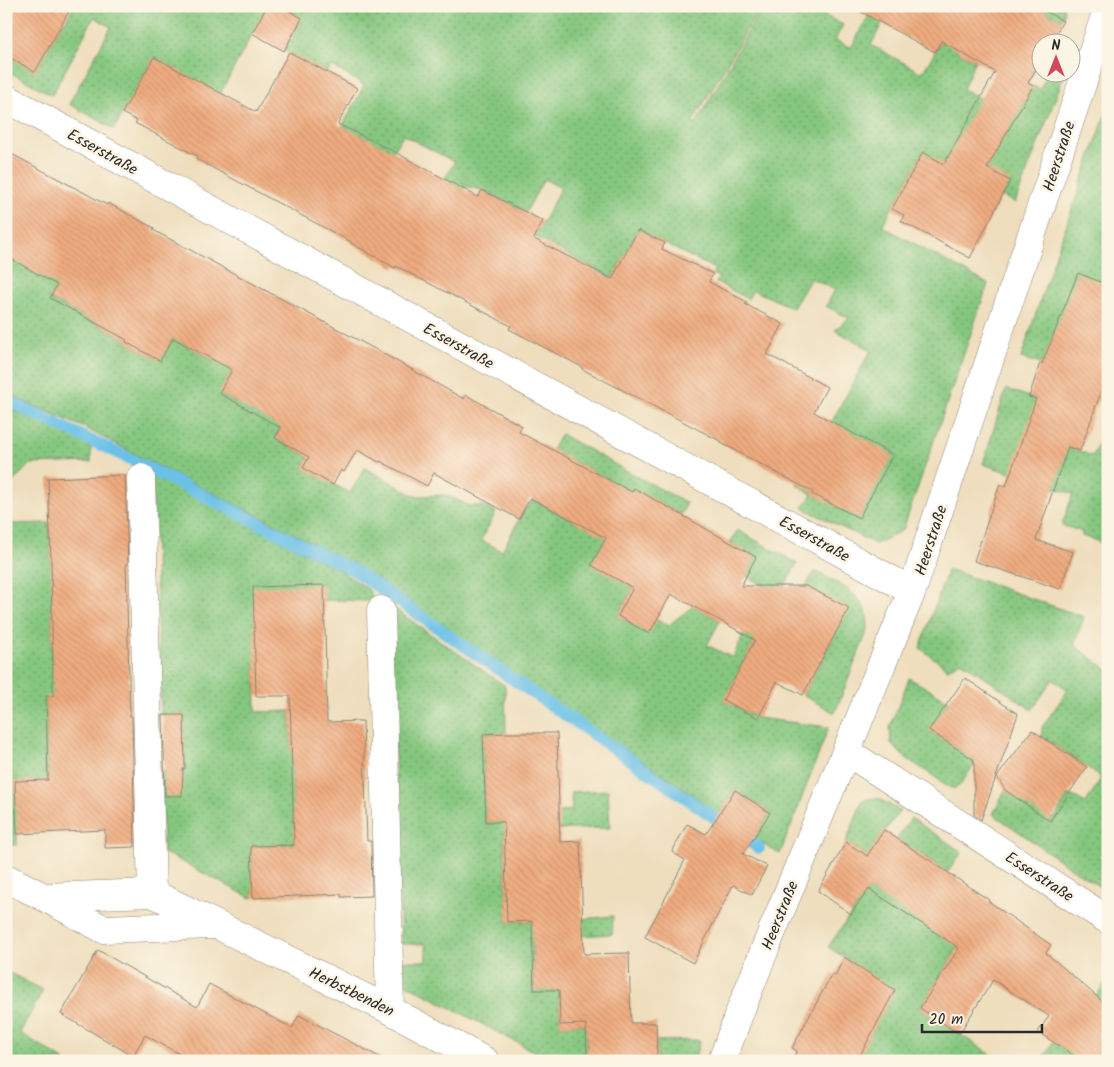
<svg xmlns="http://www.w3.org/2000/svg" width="1114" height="1067" viewBox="0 0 1114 1067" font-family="Kalam,sans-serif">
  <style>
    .grass { fill: url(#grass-dots); stroke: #587955 }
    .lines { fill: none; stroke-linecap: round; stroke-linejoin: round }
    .stream { stroke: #6bc1e8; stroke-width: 12 }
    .building { fill: url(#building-back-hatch) }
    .minor-casing { stroke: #8c8474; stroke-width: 29 }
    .minor { stroke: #fff; stroke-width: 28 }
    .labels { text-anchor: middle; stroke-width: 5; stroke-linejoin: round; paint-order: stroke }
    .street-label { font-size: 16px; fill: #2b2b2b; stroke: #fcf5e5 }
  </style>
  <defs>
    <pattern id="grass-dots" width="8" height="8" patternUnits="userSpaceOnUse" patternTransform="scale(1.25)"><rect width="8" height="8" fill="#85c77f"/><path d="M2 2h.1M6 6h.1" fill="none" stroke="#6da268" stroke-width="1.8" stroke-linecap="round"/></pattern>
    <pattern id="building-back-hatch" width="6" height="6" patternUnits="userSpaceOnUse" patternTransform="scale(1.25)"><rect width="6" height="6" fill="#efab7f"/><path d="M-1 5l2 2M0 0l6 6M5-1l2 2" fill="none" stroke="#cd936e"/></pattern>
  </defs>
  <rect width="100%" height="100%" fill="#fcf5e5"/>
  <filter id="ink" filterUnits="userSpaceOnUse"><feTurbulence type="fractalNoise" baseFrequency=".02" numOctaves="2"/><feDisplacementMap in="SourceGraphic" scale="10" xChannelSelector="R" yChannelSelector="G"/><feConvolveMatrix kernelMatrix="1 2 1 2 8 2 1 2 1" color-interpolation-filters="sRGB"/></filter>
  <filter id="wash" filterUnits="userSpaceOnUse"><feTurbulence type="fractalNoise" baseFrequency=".0096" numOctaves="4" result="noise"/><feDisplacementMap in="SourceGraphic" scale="20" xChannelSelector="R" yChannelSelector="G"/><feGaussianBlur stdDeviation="1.12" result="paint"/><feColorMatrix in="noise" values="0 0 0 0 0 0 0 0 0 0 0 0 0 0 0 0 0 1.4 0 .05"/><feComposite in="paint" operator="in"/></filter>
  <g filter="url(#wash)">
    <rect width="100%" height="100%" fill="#eedebd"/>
    <!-- grass -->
    <g class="grass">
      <path d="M74 6H267L213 107 193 79 154 57 114 129 69 104 111 27 94 17 52 95 6 70V55L35 71 63 22H65Z"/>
      <path d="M281 6H761L692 123 695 125 763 6H807L843 25 835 40 851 48 874 6H891L871 45 922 73 935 52 954 18 979 6 956 51 975 61 963 89 1015 117 1033 86 1040 89 1048 73H1065L1015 203 923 153 882 226 988 284 903 530 875 544 803 508 812 494 797 485 871 350 835 330 849 318 826 306 835 290 811 278 793 308 753 290 748 299 716 282 719 278 713 274 715 269 638 230 612 278 535 237 561 188 544 179 526 212 482 190 465 186 462 192 444 179 455 162 403 135 393 151 335 141 364 85 332 66 327 72 284 51 302 18Z"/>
      <path d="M1036 6H1063C1065 12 1064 15 1061 20Z"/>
      <path d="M1108 108V403L1098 399 1070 373 1021 358 1057 251Z"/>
      <path d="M81 241 50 299 127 340 126 342 160 360 173 338 232 370 220 393 236 403 242 392 287 415 275 438 309 457 303 468 350 493 365 468 415 496 443 495 449 496 469 506H482L496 512 481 540 502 551 523 512 533 500 580 524 605 478 552 450 561 434 625 470 687 503 681 514 634 489 592 564 633 588 618 616 648 633 656 620 669 625 693 606 720 621 707 645 733 658 743 634 768 588 746 576 756 557 730 543 737 530 797 563 723 700 758 718 829 727 780 854 753 838 770 813 735 790 718 814 676 783 513 676 358 567 273 523 177 476 83 427 6 394V256L8 257Z"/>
      <path d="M1006 389 1036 399 1051 441 1093 456 1108 419V545L1082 536V532L1062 525 1073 494 983 464Z"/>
      <path d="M6 407 91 444V462L30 464 6 489Z"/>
      <path d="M152 475 338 569 368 589 374 601 324 600 255 660 256 712 290 711 295 844 251 846 253 898 249 897 171 856 163 853 162 770 185 768 184 715H160L161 711Z"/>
      <path d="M49 523 52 577V665L89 695 46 697 48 780 17 834V845H6V524Z"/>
      <path d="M948 569 1084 617 1074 645 1108 670V674L1105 678 1108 680V848L1104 853 1098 856 1108 863V892L1071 868 993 814 1005 790 1054 819 1069 794 1086 803 1101 778 1087 767 1042 736V727L1068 690 1053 679 1032 710 961 661 948 669 920 648Z"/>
      <path d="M815 571C841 586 868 593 868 629L835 713 803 695 848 608 806 586Z"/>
      <path d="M390 606 505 686 506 733 483 734 486 822 559 821V812L572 810 571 792 608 790 610 828 504 831 507 922 582 919 613 916 612 934 532 939 534 989 559 990 560 1025 586 1024 587 1059 657 1058V1041L700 1040 694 1061H552L402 982 401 961H426V944H401Z"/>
      <path d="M909 678 949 701 930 730 973 759 974 765 960 785 956 788H951L902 755 891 743 890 727Z"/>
      <path d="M874 798 880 799 900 811 885 831H884L867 856 846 842 862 802 867 799Z"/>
      <path d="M911 818 962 852 948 872 897 839Z"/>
      <path d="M869 889 962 941 920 1008 1001 1061H857L844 957 828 947Z"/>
      <path d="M6 971 43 990 20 1033 65 1061H6Z"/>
      <path d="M1108 979V1061H1041L1067 1020 1075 1027Z"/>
    </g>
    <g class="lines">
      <!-- stream -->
      <path class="stream" d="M6 400 128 458 355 571 759 848"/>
    </g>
    <g id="blocks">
      <!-- building -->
      <g class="building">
        <path d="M14 6H72L35 72 6 55V20Z"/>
        <path d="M267 6H281L302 18 284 51 252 33Z"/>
        <path d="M850 6H1036L1063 21 1051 42H1042V59L1028 83 1033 86 987 168 1010 181 970 258 901 221 904 215 892 209 923 152 944 164 995 72 941 41 935 52Z"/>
        <path d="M289 52 357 88 338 124 393 151 478 197 482 190 543 221 534 239 612 279 638 230 665 243 662 249 713 274 709 282 747 302 745 304 783 324 767 354 827 387 814 412 893 455 859 518 812 494 813 492 721 443 722 442 582 369V367L509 329 511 326 396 266 395 268 351 243V242L196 159 197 156 135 123 137 121 122 113 154 57 256 112Z"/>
        <path d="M6 151 107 205 108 203 154 228 153 230 384 354 464 399 466 395 522 426 519 432 632 492 634 488 756 557 741 586H806L849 608 803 695 777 682 758 718 723 700 755 640 671 594 649 634 618 616 633 588 591 565 606 538 530 498 519 519 434 473 427 486 380 461 379 462 357 450 344 472 341 470 333 485 303 468 309 457 275 438 281 428 219 393 232 370 173 338 160 361 126 342 127 340 50 298 57 285 6 256Z"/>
        <path d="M1078 273 1108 285V372L1080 451 1068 447 1036 540 1073 552 1060 589 974 561 1000 484 1006 486 1036 399 1029 397 1040 363 1042 364Z"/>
        <path d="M125 475 128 564H126L130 716H132L135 847 105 848V830L17 834 15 781 48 780 46 696H53L51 560 48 478Z"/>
        <path d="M324 585 327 722 363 721 367 841H371L372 896 341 897V894L253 898 251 846 294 845 290 696H256L253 587Z"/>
        <path d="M965 678 1018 714 981 820 974 815V760L929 730Z"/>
        <path d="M163 715H184L185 769H183L182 796H165Z"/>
        <path d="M1032 730 1087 767 1050 821 1005 790 997 777Z"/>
        <path d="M506 733H557L560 842 580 841 584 954 629 953 631 1023H656L657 1058 587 1059 586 1024 560 1025 559 990H534L532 921 507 922 504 822H486L483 734Z"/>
        <path d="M735 790 770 813 743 854 767 866 752 895 733 885 693 963 645 937 685 860 672 852 687 824 706 834Z"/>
        <path d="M884 830 989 900 988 901 1051 945 1046 953 1108 1006V1061H1082L1038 1032 1049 1016 993 980 959 1034 920 1008 959 948 869 889 851 914 818 891 846 842 867 856Z"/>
        <path d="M98 950 197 1007 209 984 292 1028 299 1015 387 1061H192L145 1035 133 1056 61 1014Z"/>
        <path d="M844 957 895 990 857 1061H792L797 1051 792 1048 832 974 835 976Z"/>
      </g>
    </g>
  </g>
  <g filter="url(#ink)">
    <use href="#blocks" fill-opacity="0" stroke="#8c8474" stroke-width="1"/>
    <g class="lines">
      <defs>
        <g id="minor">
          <path d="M6 98 912 591"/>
          <path d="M141 478 152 893"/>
          <path d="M381 610 390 1010"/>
          <path d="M847 752 1108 920"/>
          <path d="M6 878 44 897 152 893 390 1010 485 1061"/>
          <path d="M46 898 103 929 213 925"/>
          <path d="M722 1061 739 1014 771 934 912 591 1108 7"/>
        </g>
      </defs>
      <!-- minor casing -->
      <use href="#minor" class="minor-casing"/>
      <!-- minor -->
      <use href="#minor" class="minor"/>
    </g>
  </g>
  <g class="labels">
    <!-- street labels -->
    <g class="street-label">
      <text transform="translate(103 151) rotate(29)" y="6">Esserstraße</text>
      <text transform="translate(1058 156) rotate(-72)" y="6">Heerstraße</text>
      <text transform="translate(459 345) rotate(29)" y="6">Esserstraße</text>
      <text transform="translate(815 538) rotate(29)" y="6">Esserstraße</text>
      <text transform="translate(930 540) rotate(-72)" y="6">Heerstraße</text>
      <text transform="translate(1040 876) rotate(33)" y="6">Esserstraße</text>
      <text transform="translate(779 915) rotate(-68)" y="6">Heerstraße</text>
      <text transform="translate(352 991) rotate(26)" y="6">Herbstbenden</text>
    </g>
  </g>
  <!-- margin -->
  <rect width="1114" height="1067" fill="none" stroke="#fcf5e5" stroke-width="25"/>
  <!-- north arrow -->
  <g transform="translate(1056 58)"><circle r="24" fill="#fcf5e5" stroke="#a8a49b"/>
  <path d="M0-4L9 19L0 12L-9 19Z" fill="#d1495b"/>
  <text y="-8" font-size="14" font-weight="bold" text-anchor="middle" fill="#2b2b2b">N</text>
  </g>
  <!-- scale -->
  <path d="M922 1024v8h120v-8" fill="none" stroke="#2b2b2b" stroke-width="2.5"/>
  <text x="929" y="1024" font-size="15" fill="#2b2b2b" stroke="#fcf5e5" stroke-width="4" paint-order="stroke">20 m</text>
</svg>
